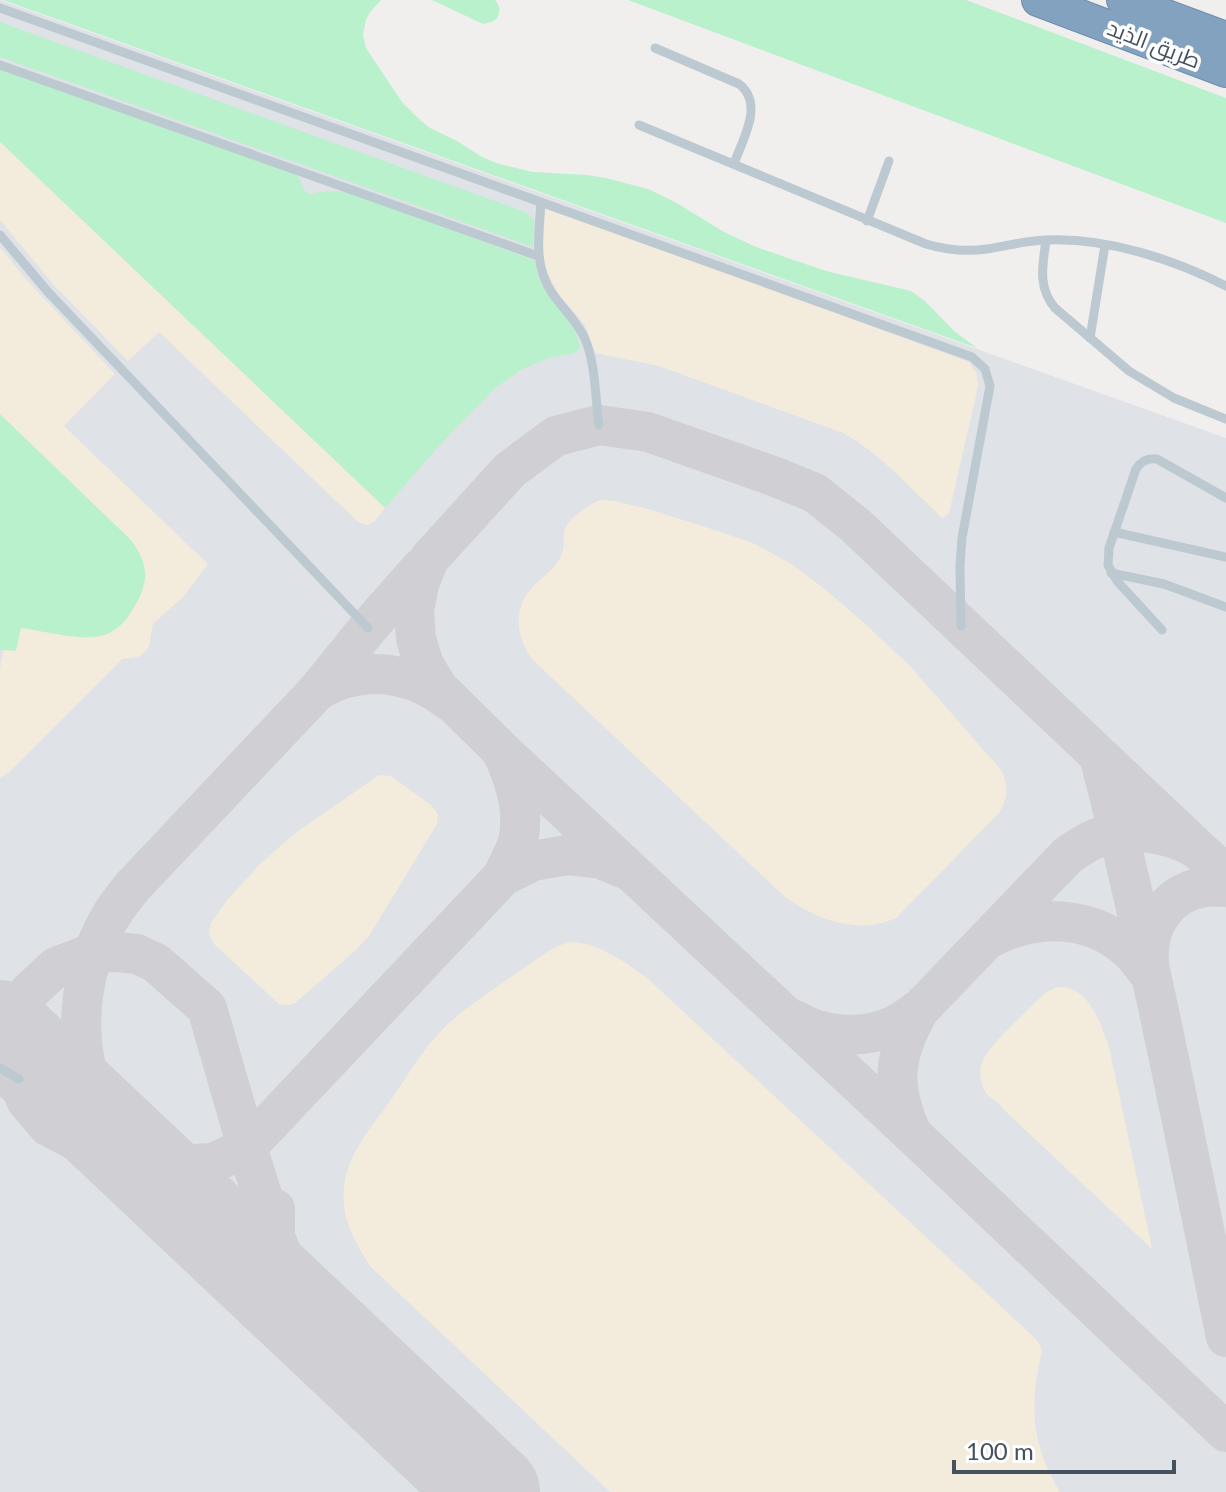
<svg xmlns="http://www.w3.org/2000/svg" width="1226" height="1492" viewBox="0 0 1226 1492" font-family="Lato,Cairo,sans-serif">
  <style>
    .airport { fill: #dfe2e6 }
    .green { fill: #b9f1cd }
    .sand { fill: #f3ecdd }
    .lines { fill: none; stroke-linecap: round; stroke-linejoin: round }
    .taxiway { stroke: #d0d0d4; stroke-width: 40 }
    .runway { stroke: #d0d0d4; stroke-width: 98 }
    .motorway-casing { stroke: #6e8dac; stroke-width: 34 }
    .service { stroke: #bdc9d1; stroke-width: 9 }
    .motorway { stroke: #82a2c0; stroke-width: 32 }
    .labels { text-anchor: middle; stroke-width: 7; stroke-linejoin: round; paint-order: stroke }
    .street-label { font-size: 22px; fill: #45525d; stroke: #fff }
  </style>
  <rect width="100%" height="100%" fill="#f1eeee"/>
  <!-- airport -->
  <path class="airport" d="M0 0 1226 438V1492H0Z"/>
  <!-- green -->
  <g class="green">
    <path d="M3 0H381L370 12 366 20 363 35 366 48 402 102 420 120 430 128 457 141 482 157 499 164 533 172 587 175 606 178 648 189 675 202 724 232 756 247 826 271 911 291 925 301 954 331 977 348Z"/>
    <path d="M432 0H495C501 7 501 15 494 21L483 24Z"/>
    <path d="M628 0H966L1226 98V223Z"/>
    <path d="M0 22 525 212 534 220 533 247 0 57Z"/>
    <path d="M0 68 297 175C302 181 301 190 309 194L329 191 347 192 534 260C536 268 538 277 542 285 555 305 577 323 580 348L575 353 549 358 522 369 494 389 437 448 385 508 0 142Z"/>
    <path d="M0 414 131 540C152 568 148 587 130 614 123 624 114 633 101 636 82 641 42 631 21 628L16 651 0 650Z"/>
  </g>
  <!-- sand -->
  <g class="sand">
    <path d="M0 142 385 508 375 521 368 525 358 522 159 332 128 361 53 284 0 220Z"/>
    <path d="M545 207 969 362 977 374 978 387 949 513 942 518C911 488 881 454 843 433L659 366 595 353 585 325 558 294 545 268 543 250Z"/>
    <path d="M0 247 24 277 115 374 64 426 208 564 184 596 153 624 149 646 146 651 138 657 122 659 9 772 0 778V669L3 650 16 651 21 628C41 631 82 641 101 636 114 633 123 624 130 614 148 586 152 568 131 540L0 414Z"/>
    <path d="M601 500 614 501 648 509 718 531 755 544 793 565 822 587 862 621 911 667 1001 770C1009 785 1008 799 999 813L896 918C860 935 816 920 785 897L533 660C517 639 512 612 530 590 539 579 553 571 560 558 566 547 562 535 566 527 571 517 591 503 601 500Z"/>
    <path d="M379 775 391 776 431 805 438 814 437 824 369 936 356 950 295 1003 288 1005 279 1004 214 944 209 934 211 923 228 899 260 864 294 834Z"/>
    <path d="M571 942C599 943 625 962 647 978L1037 1340 1041 1348 1042 1352C1029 1406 1031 1444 1060 1492H610L371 1267C355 1243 341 1218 344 1188 347 1153 374 1124 393 1097 409 1073 424 1048 444 1028 466 1006 493 990 518 972 535 961 551 946 571 942Z"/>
    <path d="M1057 987C1089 985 1100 1022 1109 1047L1152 1249 1003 1109C997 1098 988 1100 983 1087 980 1080 979 1071 982 1063 987 1046 1031 1007 1045 993Z"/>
  </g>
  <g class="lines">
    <!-- taxiway -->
    <g class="taxiway">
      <path d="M318 690C327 686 337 680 347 678 383 668 420 678 448 700"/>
      <path d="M1099 756C1149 948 1186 1143 1226 1337"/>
      <path d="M1199 850 855 525 815 493 773 476 648 432 599 425 556 436 510 470 429 559 419 584 414 611 416 639 424 665 438 688 502 751 912 1134 1226 1432"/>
      <path d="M503 876 533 861 567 855 601 859 625 869"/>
      <path d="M990 938C1038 913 1096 914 1135 956 1141 963 1146 970 1151 976"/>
      <path d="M1149 960C1146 925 1169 891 1206 887 1213 886 1220 887 1226 887"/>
      <path d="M795 1020C824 1038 863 1039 893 1026 903 1022 912 1014 920 1009"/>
      <path d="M912 1134C890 1085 893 1055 920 1009L1068 855C1076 850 1085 843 1095 839 1127 826 1169 831 1198 850 1208 857 1217 867 1226 875"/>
      <path d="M133 1154C125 1143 115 1132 107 1120 71 1059 74 982 108 921 115 908 124 897 133 886L318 690 368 628 421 568"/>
      <path d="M275 1209V1236L294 1288 320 1331"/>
      <path d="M275 1236 247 1147 207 1008 156 963 137 954 117 952 93 953 56 967 28 993 15 1025 14 1042 19 1079 26 1100 48 1126 84 1145 174 1165 213 1163 247 1147 503 876C507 865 515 853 518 841 525 811 515 780 503 754"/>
    </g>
    <!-- runway -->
    <path class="runway" d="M0 1029 491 1492"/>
    <defs>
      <g id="motorway">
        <path d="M1038 0 1226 71"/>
        <path d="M1123 0 1226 38"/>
      </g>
    </defs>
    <!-- motorway casing -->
    <use href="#motorway" class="motorway-casing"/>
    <!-- service -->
    <g class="service">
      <path d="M0 8 972 357 985 369 990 386 962 538 960 566 961 626"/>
      <path d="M655 48 739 84C765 104 742 140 734 164"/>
      <path d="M0 65 538 256"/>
      <path d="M639 125 926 244C946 250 966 252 987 249 1008 246 1027 240 1048 240 1108 238 1173 259 1226 286"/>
      <path d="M541 202C539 234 533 265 552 293 563 309 577 321 585 339 596 365 595 397 599 425"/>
      <path d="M867 221 889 161"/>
      <path d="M0 235 48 292 368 628"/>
      <path d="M1046 240C1043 264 1037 287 1055 308L1129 371 1174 398 1226 419"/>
      <path d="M1090 338 1105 245"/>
      <path d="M1114 532 1226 557"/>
      <path d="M1111 573 1164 584 1226 607"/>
      <path d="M1162 630 1117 581 1108 565 1109 548 1136 469C1141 461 1148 458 1157 459L1226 498"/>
      <path d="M0 1068 19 1079"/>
    </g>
    <!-- motorway -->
    <use href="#motorway" class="motorway"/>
  </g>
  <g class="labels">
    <!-- street labels -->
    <g class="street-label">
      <text transform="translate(1154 44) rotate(21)" y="8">طريق الذيد</text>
    </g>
  </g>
  <!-- scale -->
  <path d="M954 1460v12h220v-12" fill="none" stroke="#45525d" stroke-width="4"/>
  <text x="966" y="1460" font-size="24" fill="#45525d" stroke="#ffffff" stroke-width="6" paint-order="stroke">100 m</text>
</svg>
